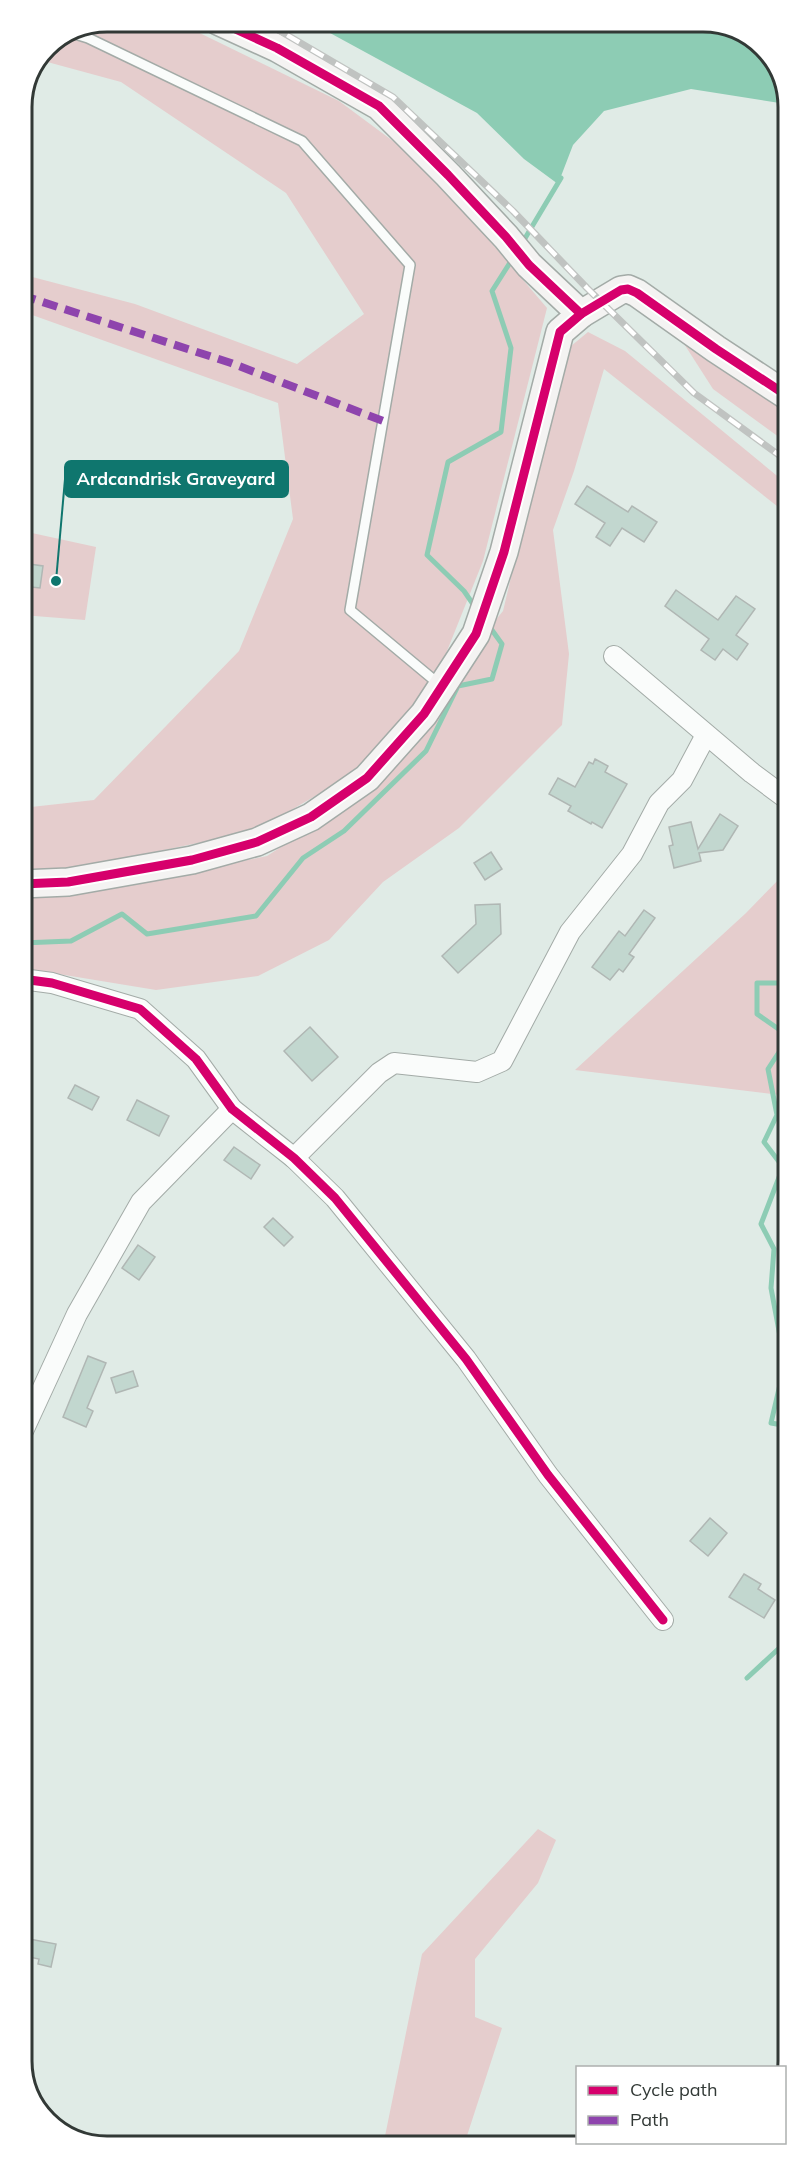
<svg xmlns="http://www.w3.org/2000/svg" width="810" height="2168" viewBox="0 0 810 2168" font-family="Mulish,sans-serif">
  <style>
    .green { fill: #e5cdcd }
    .water { fill: #8dccb4 }
    .lines { fill: none; stroke-linecap: round; stroke-linejoin: round }
    .stream { stroke: #8dccb4; stroke-width: 5 }
    .building { fill: #c2d7cf; stroke: #b0b7b4; stroke-width: 1.5 }
    .lane-casing { stroke: #a3aba7; stroke-width: 12 }
    .street-casing { stroke: #a3aba7; stroke-width: 22 }
    .secondary-casing { stroke: #a3aba7; stroke-width: 30 }
    .lane { stroke: #fafcfb; stroke-width: 9 }
    .street { stroke: #fafcfb; stroke-width: 20 }
    .secondary { stroke: #f4f3f2; stroke-width: 27 }
    .rail-casing { stroke: #c0c3c1; stroke-width: 7 }
    .rail { stroke: #fff; stroke-width: 4.5; stroke-dasharray: 14; stroke-linecap: butt }
    .quiet { stroke: #8e44ad; stroke-width: 8; stroke-dasharray: 15 8; stroke-linecap: butt }
    .cycleway-casing { stroke: #fff; stroke-width: 13 }
    .cycleway { stroke: #d6006c; stroke-width: 9 }
    .rim { fill: none; stroke: #323936; stroke-width: 3 }
    .leader { fill: none; stroke: #0f766e; stroke-width: 2 }
    .callout-dot { fill: #0f766e; stroke: #fff; stroke-width: 2 }
    .callout { fill: #0f766e; stroke: #0f766e; stroke-width: 2 }
    .callout-label { font-size: 18px; text-anchor: middle; font-weight: bold; fill: #fff }
  </style>
  <rect width="100%" height="100%" fill="#e0ebe6"/>
  <!-- green -->
  <g class="green">
    <path d="M106 21H175L339 101 424 164 547 308 483 561 435 681 360 770 255 831 78 868 22 871V808L94 800 239 651 293 519 278 403 21 311V274L135 304 297 364 364 314 286 193 121 82 40 60 46 46Z"/>
    <path d="M588 332 625 351 787 484V514L604 369 574 471 553 530 569 654 562 725 459 828 383 882 329 940 258 976 156 990 22 968V897L76 895 267 856 374 787 441 687 503 611 565 351Z"/>
    <path d="M679 336 786 409 787 443 713 389Z"/>
    <path d="M22 533H32L96 547 85 620 22 615Z"/>
    <path d="M787 871 788 1096 575 1070 746 913Z"/>
    <path d="M538 1829 556 1840 538 1883 475 1959V2017L502 2028 464 2145 383 2146 422 1954Z"/>
  </g>
  <!-- water -->
  <path class="water" d="M308 21H710L756 39 786 84V104L691 89 604 111 573 145 558 184 524 159 477 113Z"/>
  <g class="lines">
    <!-- stream -->
    <g class="stream">
      <path d="M521 245 561 178"/>
      <path d="M475 607 464 591 427 555 448 462 501 432 511 348 492 291 513 258"/>
      <path d="M22 943 71 941 122 914 147 934 256 916 303 858 344 831 426 751 458 686 492 679 502 644 489 626"/>
      <path d="M787 983H757V1014L787 1035"/>
      <path d="M787 1040 768 1069 777 1115 764 1142 783 1167 761 1224 774 1249 771 1288 785 1363 771 1423 788 1426"/>
      <path d="M747 1678 788 1640"/>
    </g>
  </g>
  <!-- building -->
  <g class="building">
    <path d="M587 486 628 512 632 506 657 522 644 542 622 528 610 546 596 537 605 523 575 504Z"/>
    <path d="M22 563 43 566 40 588 22 586Z"/>
    <path d="M676 590 718 620 736 596 755 609 736 635 748 644 737 660 723 649 715 660 701 650 709 639 665 606Z"/>
    <path d="M595 759 608 766 605 772 627 784 602 828 592 822 591 824 568 811 571 806 549 794 558 778 575 787 589 762 593 764Z"/>
    <path d="M720 814 738 826 723 850 699 853 701 861 674 868 669 846 673 845 669 827 691 822 698 849Z"/>
    <path d="M491 852 502 869 485 880 474 863Z"/>
    <path d="M500 904 501 934 458 973 442 956 476 924 475 905Z"/>
    <path d="M644 910 655 918 629 954 634 957 623 972 619 969 610 980 592 967 619 931 625 936Z"/>
    <path d="M310 1027 338 1057 312 1081 284 1051Z"/>
    <path d="M75 1085 99 1097 92 1110 68 1098Z"/>
    <path d="M137 1100 169 1116 159 1136 127 1120Z"/>
    <path d="M234 1147 260 1165 251 1179 224 1160Z"/>
    <path d="M273 1218 293 1237 284 1246 264 1227Z"/>
    <path d="M138 1245 155 1257 139 1280 122 1268Z"/>
    <path d="M88 1356 106 1363 87 1408 93 1411 86 1427 63 1417Z"/>
    <path d="M133 1371 138 1386 116 1393 111 1378Z"/>
    <path d="M710 1518 727 1533 708 1556 690 1541Z"/>
    <path d="M744 1574 761 1584 758 1589 775 1600 764 1618 729 1597Z"/>
    <path d="M24 1938 56 1944 51 1967 38 1964 39 1959 24 1956Z"/>
  </g>
  <g class="lines">
    <defs>
      <path id="lane" d="M75 34 88 38 302 141 410 265 350 610 440 685"/>
      <g id="street">
        <path d="M614 656 752 773 787 799"/>
        <path d="M22 979 52 983 140 1009 196 1059 232 1109 294 1158 335 1198 466 1359 548 1475 663 1620"/>
        <path d="M294 1158 379 1073 394 1063 477 1072 502 1061 570 932 632 854 659 803 682 780 706 735"/>
        <path d="M23 1431 77 1314 141 1202 232 1109"/>
      </g>
      <g id="secondary">
        <path d="M218 21 277 48 379 106 448 175 506 237 529 265 581 314 621 290 628 289 637 293 716 349 786 395"/>
        <path d="M22 884 68 882 192 860 257 842 311 817 367 778 424 714 476 634 504 552 560 332 581 314"/>
      </g>
    </defs>
    <!-- lane casing -->
    <use href="#lane" class="lane-casing"/>
    <!-- street casing -->
    <use href="#street" class="street-casing"/>
    <!-- secondary casing -->
    <use href="#secondary" class="secondary-casing"/>
    <!-- lane -->
    <use href="#lane" class="lane"/>
    <!-- street -->
    <use href="#street" class="street"/>
    <!-- secondary -->
    <use href="#secondary" class="secondary"/>
    <defs>
      <path id="rail" d="M263 21 393 97 513 211 587 288 694 393 787 461"/>
    </defs>
    <!-- rail casing -->
    <use href="#rail" class="rail-casing"/>
    <!-- rail -->
    <use href="#rail" class="rail"/>
    <!-- quiet -->
    <path class="quiet" d="M21 295 231 363 383 421"/>
    <defs>
      <g id="cycleway">
        <path d="M218 21 277 48 379 106 448 175 506 237 529 265 581 314 621 290 628 289 637 293 716 349 786 395"/>
        <path d="M22 884 68 882 192 860 257 842 311 817 367 778 424 714 476 634 504 552 560 332 581 314"/>
        <path d="M22 979 52 983 140 1009 196 1059 232 1109 294 1158 335 1198 466 1359 548 1475 663 1620"/>
      </g>
    </defs>
    <!-- cycleway casing -->
    <use href="#cycleway" class="cycleway-casing"/>
    <!-- cycleway -->
    <use href="#cycleway" class="cycleway"/>
  </g>
  <!-- crop -->
  <path d="M0 0H810V2168H0ZM107 32H703A75 75 0 0 1 778 107V2061A75 75 0 0 1 703 2136H107A75 75 0 0 1 32 2061V107A75 75 0 0 1 107 32Z" fill="#fff" fill-rule="evenodd"/>
  <path class="rim" d="M107 32H703A75 75 0 0 1 778 107V2061A75 75 0 0 1 703 2136H107A75 75 0 0 1 32 2061V107A75 75 0 0 1 107 32Z"/>
  <!-- callouts -->
  <path class="leader" d="M56 581L65 479"/>
  <circle class="callout-dot" cx="56" cy="581" r="6"/>
  <rect class="callout" x="65" y="461" width="223" height="36" rx="6"/>
  <g class="callout-label">
    <text x="176" y="485">Ardcandrisk Graveyard</text>
  </g>
  <!-- legend -->
  <rect x="576" y="2066" width="210" height="78" fill="#ffffff" stroke="#adb0af" stroke-width="1.5"/>
  <rect x="588" y="2086" width="30" height="9" fill="#d6006c" stroke="#adb0af" stroke-width="1.5"/>
  <text x="630" y="2096" font-size="18" fill="#323936">Cycle path</text>
  <rect x="588" y="2116" width="30" height="9" fill="#8e44ad" stroke="#adb0af" stroke-width="1.5"/>
  <text x="630" y="2126" font-size="18" fill="#323936">Path</text>
</svg>
